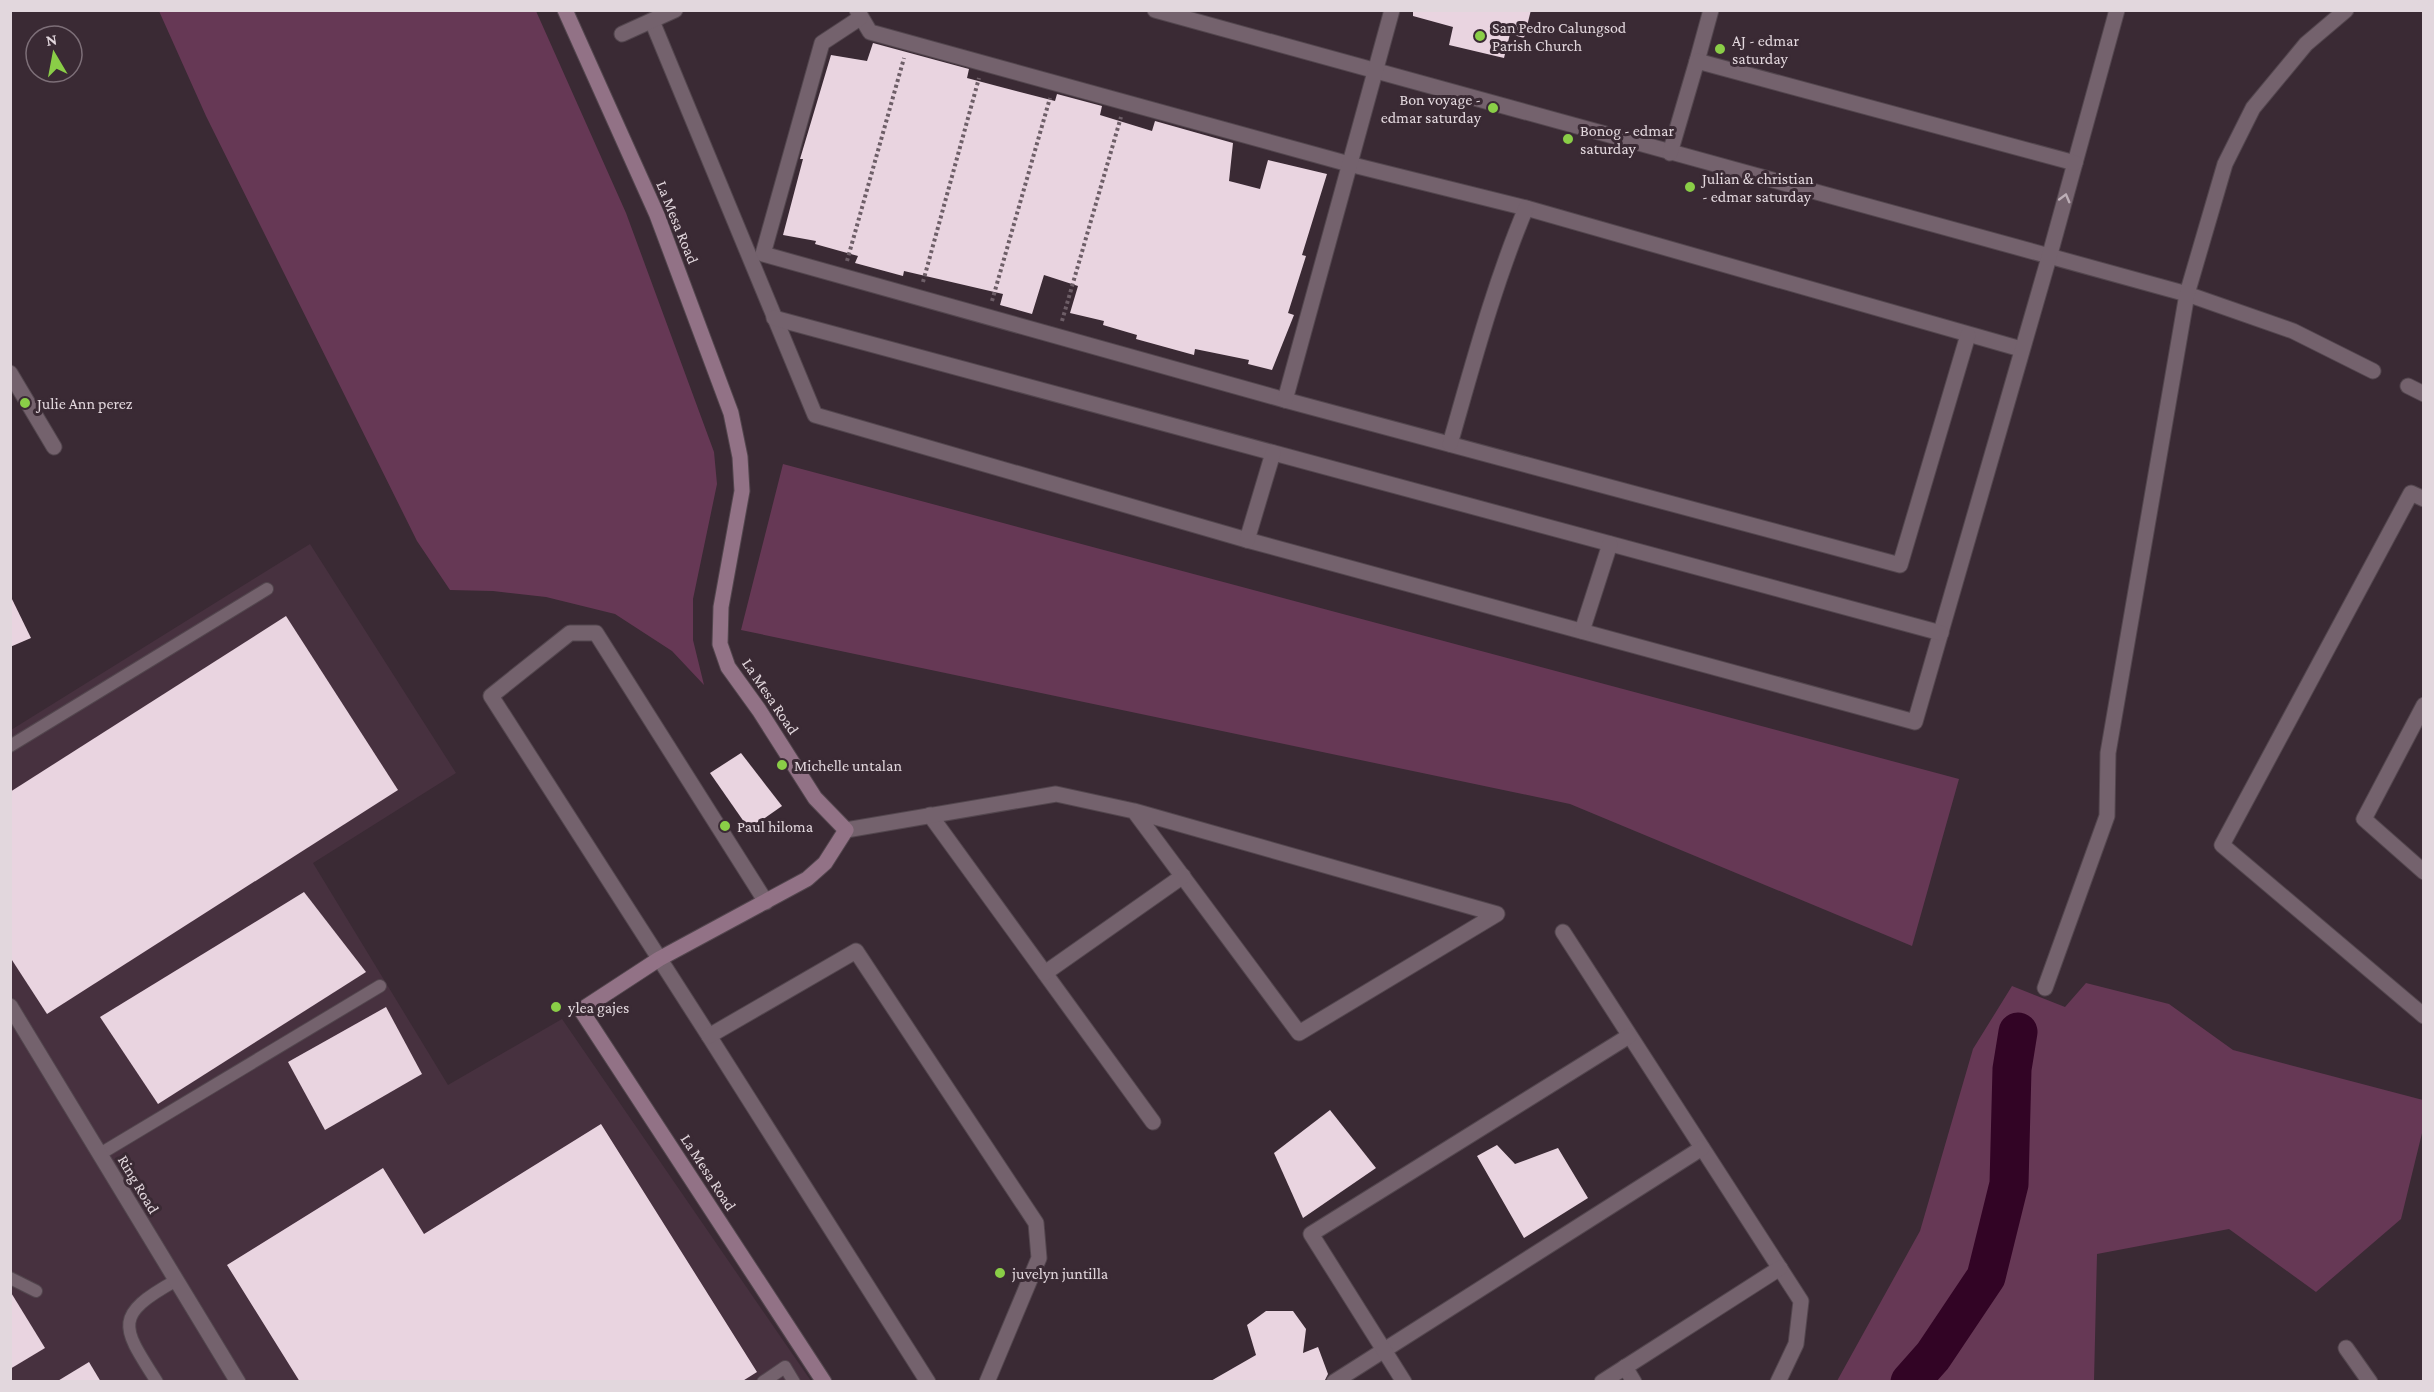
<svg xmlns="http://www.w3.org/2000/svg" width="2434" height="1392" viewBox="0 0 2434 1392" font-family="'Crimson Pro',serif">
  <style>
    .built { fill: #47313f }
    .green { fill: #663855 }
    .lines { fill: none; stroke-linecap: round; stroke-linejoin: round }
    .river { stroke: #320425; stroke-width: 39 }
    .building { fill: #e9d4e0 }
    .lane-casing { stroke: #53464e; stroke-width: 14 }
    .street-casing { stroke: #53464e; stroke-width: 17 }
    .secondary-casing { stroke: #53464e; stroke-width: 17 }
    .path { stroke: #6d5e67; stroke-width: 4; stroke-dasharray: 3 3; stroke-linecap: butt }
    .lane { stroke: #74626d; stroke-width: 12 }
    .street { stroke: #74626d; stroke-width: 15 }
    .secondary { stroke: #927286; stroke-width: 15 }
    .oneway { stroke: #bcaeb6 }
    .poi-dot { fill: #8ace47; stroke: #3a2a34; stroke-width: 2 }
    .labels { text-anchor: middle; stroke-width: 6; stroke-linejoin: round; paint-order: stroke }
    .poi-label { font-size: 16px; fill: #e2d7dd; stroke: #3a2a34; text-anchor: start }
    .street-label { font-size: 16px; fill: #e2d7dd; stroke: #3a2a34 }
  </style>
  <rect width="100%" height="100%" fill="#3a2a34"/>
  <!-- built -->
  <path class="built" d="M310 544 456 773 313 863 448 1085 562 1019 811 1381 11 1382V730Z"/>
  <!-- green -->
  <g class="green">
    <path d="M159 11H536L626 213 714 452 717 484 693 599V640L704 685 672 651 615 614 546 597 493 591 450 590 417 541 206 116Z"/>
    <path d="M783 464 1959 779 1912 946 1570 804 741 630Z"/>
    <path d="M2086 983 2169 1004 2233 1050 2423 1100V1129L2401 1219 2316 1292 2229 1229 2097 1254 2094 1381H1837L1920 1231 1973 1049 2012 986 2065 1007Z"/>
  </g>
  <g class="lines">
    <!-- river -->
    <path class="river" d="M1910 1382 1933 1356 1986 1277 2009 1184 2012 1069 2018 1032"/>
  </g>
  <!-- building -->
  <g class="building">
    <path d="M1413 10H1531L1524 38 1510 34 1504 58 1449 45 1453 27 1413 16Z"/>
    <path d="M873 43 969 69 967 78 997 86 1055 101 1057 94 1102 106 1100 115 1152 131 1155 121 1233 143 1229 181 1260 189 1268 160 1327 174 1302 255 1306 256 1288 313 1294 315 1272 370 1248 364 1249 360 1195 349 1194 355 1136 339 1137 335 1103 325 1104 321 1070 313 1078 286 1044 275 1032 314 1000 305 1003 294 904 271 903 276 855 263 858 256 815 244 816 241 783 235 803 159H800L831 55 867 61Z"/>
    <path d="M10 595 31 638 10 647Z"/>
    <path d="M286 616 398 790 47 1014 10 957V792Z"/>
    <path d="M741 753 782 806 749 829 710 773Z"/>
    <path d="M304 892 366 972 158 1104 100 1017Z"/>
    <path d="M386 1007 422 1074 325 1130 288 1062Z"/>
    <path d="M1330 1110 1376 1168 1303 1218 1274 1153Z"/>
    <path d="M601 1124 757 1372 741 1382H300L227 1265 383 1168 424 1234Z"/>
    <path d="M1497 1145 1515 1164 1558 1148 1588 1198 1524 1238 1477 1156Z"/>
    <path d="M10 1291 45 1348 10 1369Z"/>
    <path d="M1266 1311H1293L1306 1329 1303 1353 1318 1347 1328 1374 1324 1382H1209L1256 1355 1247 1325Z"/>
    <path d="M89 1362 101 1382H56Z"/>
  </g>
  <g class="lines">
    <defs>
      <g id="lane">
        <path d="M10 746 267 589"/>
        <path d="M100 1154 380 986"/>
        <path d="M10 1278 36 1291"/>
        <path d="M157 1382C122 1327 112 1316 175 1281"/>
        <path d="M763 1382 785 1367 794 1382"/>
      </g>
      <g id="street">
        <path d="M857 10 870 32 1349 164 1526 208 2021 349"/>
        <path d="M1155 10 2187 294 2293 331 2373 371"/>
        <path d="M860 18 822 43 763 254 1285 400 1900 565 1968 335"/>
        <path d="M652 21 815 415 1247 540 1915 722 2050 254 2117 10"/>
        <path d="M622 34 675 10"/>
        <path d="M1697 61 1711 10"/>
        <path d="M1670 153 1697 61 2075 163"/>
        <path d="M774 318 1941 633"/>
        <path d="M10 373 54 447"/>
        <path d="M2408 386 2424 394"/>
        <path d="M1285 400 1392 10"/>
        <path d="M1450 444C1473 364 1494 284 1526 208"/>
        <path d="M2424 499 2411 493 2222 845 2424 1016"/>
        <path d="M1247 540 1273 453"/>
        <path d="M1582 631 1610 544"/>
        <path d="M2424 705 2364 819 2424 872"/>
        <path d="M930 815 1153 1122"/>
        <path d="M846 830 1056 794 1134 811 1497 914 1299 1033 1134 811"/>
        <path d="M766 902 596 633H570L491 696 709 1036 928 1382"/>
        <path d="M1563 932 1801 1301 1796 1344 1778 1382"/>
        <path d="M1045 973 1183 876"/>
        <path d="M2045 988 2107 816 2108 753 2187 294 2225 164 2253 108 2306 44 2346 10"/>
        <path d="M10 1006 238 1382"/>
        <path d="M709 1036 856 951 1036 1223 1039 1258 987 1382"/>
        <path d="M2346 1348 2370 1382"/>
        <path d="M1625 1367 1634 1382"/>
        <path d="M1334 1382 1702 1148"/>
        <path d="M1404 1382 1311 1234 1629 1036"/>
        <path d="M1602 1382 1780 1268"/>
      </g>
      <path id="secondary" d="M565 10 657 215 731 413 740 457 742 491 721 607 720 644 728 667 759 710 815 798 846 830 825 863 807 879 659 959 581 1010 824 1382"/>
    </defs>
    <!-- lane casing -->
    <use href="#lane" class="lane-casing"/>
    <!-- street casing -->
    <use href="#street" class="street-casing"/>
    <!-- secondary casing -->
    <use href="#secondary" class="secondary-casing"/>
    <!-- path -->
    <g class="path">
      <path d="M847 261 904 58"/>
      <path d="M923 282 979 78"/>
      <path d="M992 301 1050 98"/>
      <path d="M1062 321 1121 117"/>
    </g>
    <!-- lane -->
    <use href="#lane" class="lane"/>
    <!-- street -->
    <use href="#street" class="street"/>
    <!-- secondary -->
    <use href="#secondary" class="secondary"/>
  </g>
  <!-- one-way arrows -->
  <defs><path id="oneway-chevron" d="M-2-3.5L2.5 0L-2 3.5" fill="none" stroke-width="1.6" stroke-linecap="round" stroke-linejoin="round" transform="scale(1.5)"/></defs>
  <use class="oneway" href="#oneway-chevron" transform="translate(2065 198) rotate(-75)"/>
  <!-- markers -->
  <g class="poi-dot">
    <circle cx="1480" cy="36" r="6"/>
    <circle cx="1720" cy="49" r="6"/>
    <circle cx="1493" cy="108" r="6"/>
    <circle cx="1568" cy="139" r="6"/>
    <circle cx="1690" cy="187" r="6"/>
    <circle cx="25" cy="403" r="6"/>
    <circle cx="782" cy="765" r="6"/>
    <circle cx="725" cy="826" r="6"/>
    <circle cx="556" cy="1007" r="6"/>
    <circle cx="1000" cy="1273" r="6"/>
  </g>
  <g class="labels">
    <!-- poi labels -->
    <g class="poi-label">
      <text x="1492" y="33">San Pedro Calungsod<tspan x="1492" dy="18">Parish Church</tspan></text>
      <text x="1732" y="46">AJ - edmar<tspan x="1732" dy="18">saturday</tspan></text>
      <text x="1481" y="105" text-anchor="end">Bon voyage -<tspan x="1481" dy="18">edmar saturday</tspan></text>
      <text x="1580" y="136">Bonog - edmar<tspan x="1580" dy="18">saturday</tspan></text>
      <text x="1702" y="184">Julian &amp; christian<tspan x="1702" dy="18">- edmar saturday</tspan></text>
      <text x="37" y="409">Julie Ann perez</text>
      <text x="794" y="771">Michelle untalan</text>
      <text x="737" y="832">Paul hiloma</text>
      <text x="568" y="1013">ylea gajes</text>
      <text x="1012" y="1279">juvelyn juntilla</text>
    </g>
    <!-- street labels -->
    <g class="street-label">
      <text transform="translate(678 222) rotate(68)" y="6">La Mesa Road</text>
      <text transform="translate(771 696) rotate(56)" y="6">La Mesa Road</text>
      <text transform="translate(709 1172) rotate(57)" y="6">La Mesa Road</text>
      <text transform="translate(139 1184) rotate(59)" y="6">Ring Road</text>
    </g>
  </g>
  <!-- border -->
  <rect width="2434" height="1392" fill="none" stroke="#e2d7dd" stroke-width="24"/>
  <!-- north arrow -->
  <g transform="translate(54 54) rotate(350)"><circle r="28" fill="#3a2a34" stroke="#7d6f78" stroke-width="1.5"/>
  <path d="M0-4.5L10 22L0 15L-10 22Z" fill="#8ace47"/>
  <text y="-9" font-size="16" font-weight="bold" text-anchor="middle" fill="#e2d7dd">N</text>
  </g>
</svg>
